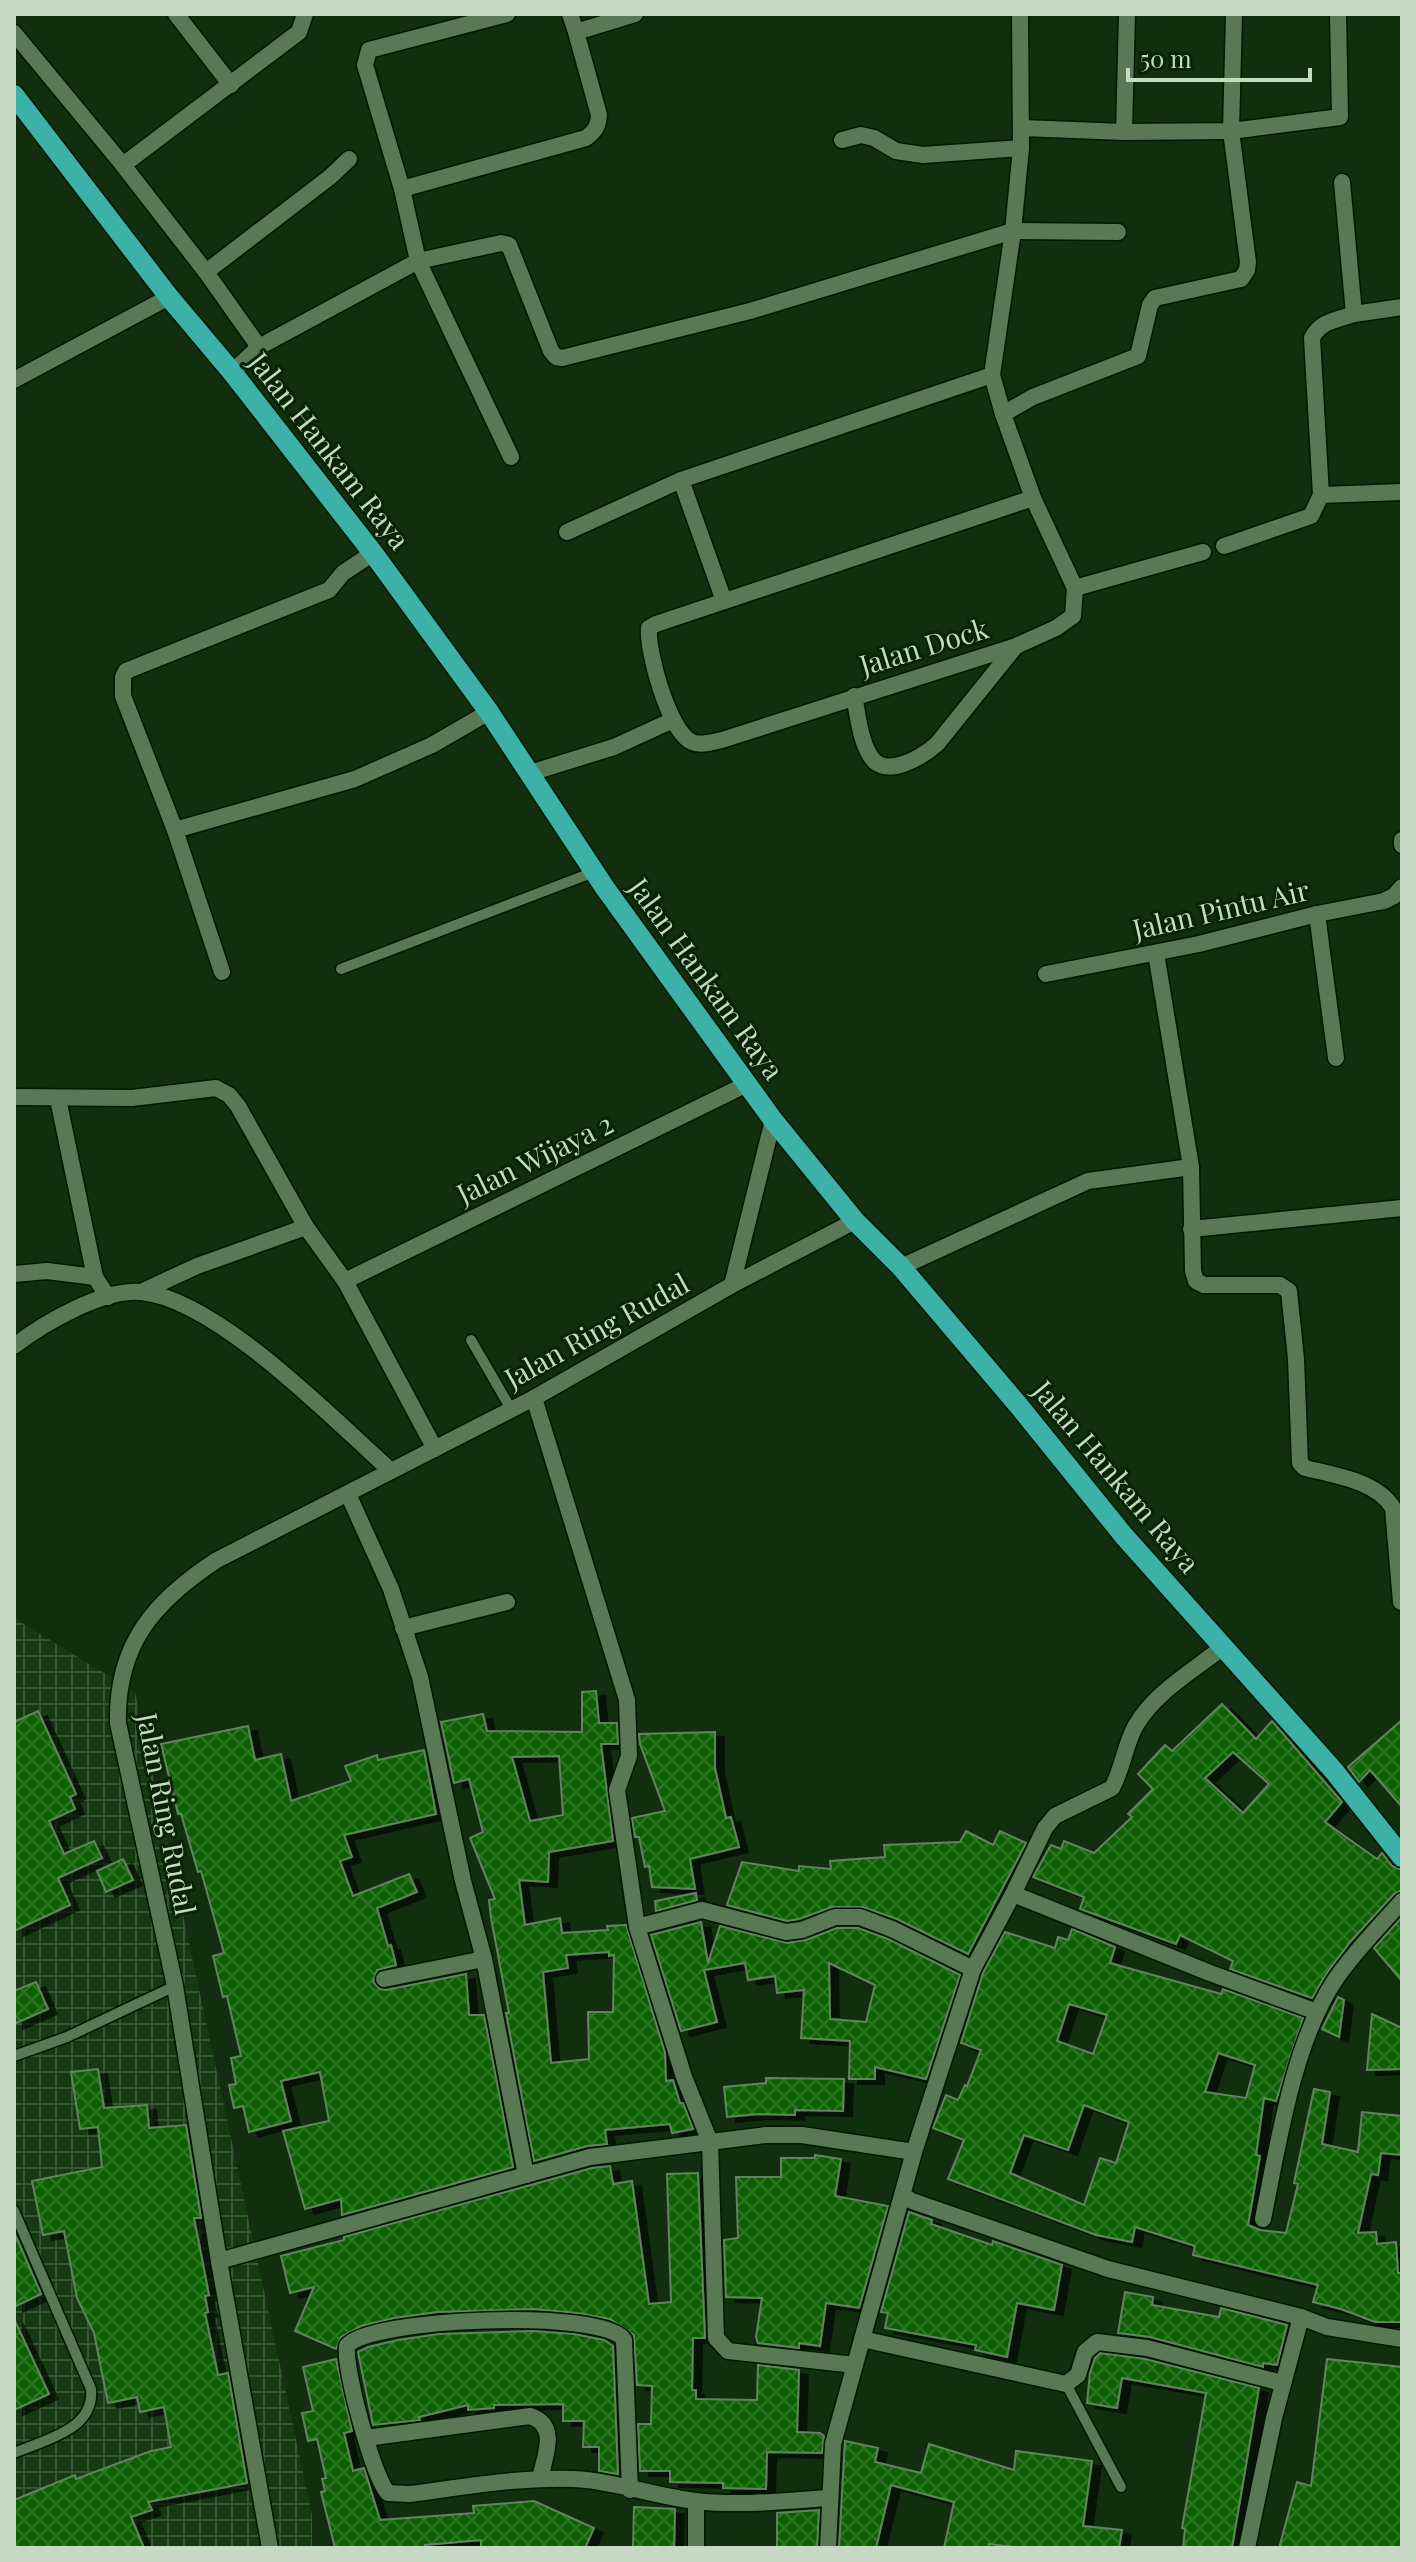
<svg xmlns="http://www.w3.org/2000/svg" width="1416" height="2562" viewBox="0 0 1416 2562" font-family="'Playfair Display',serif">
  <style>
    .industrial { fill: url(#industrial-grid) }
    .building { fill: url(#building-cross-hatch); stroke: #62835e; stroke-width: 2; fill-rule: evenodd; filter: url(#shadow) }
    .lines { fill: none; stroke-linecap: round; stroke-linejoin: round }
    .lane-casing { stroke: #001700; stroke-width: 13 }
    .street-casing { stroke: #001700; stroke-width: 19 }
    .primary-casing { stroke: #001700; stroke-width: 23 }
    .lane { stroke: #587954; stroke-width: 10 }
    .street { stroke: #587954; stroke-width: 16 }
    .primary { stroke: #3bb1a8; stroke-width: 20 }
    .labels { text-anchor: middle; stroke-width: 6; stroke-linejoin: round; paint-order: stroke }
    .street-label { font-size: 28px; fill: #c7d9c4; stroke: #072504 }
  </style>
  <defs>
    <pattern id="industrial-grid" width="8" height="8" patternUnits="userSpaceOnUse" patternTransform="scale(2)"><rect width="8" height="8" fill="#153911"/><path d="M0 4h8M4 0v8" fill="none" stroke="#365532"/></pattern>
    <pattern id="building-cross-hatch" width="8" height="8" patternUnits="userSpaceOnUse" patternTransform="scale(2)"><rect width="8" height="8" fill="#0e6103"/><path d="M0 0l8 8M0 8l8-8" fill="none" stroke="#307726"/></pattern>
    <filter id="shadow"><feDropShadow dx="9" dy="5" stdDeviation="0" flood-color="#0009"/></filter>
  </defs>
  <rect width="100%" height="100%" fill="#112f0e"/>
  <!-- industrial -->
  <path class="industrial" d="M14 1618 135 1692 312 2514V2548H14Z"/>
  <!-- building -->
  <g class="building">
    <path d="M596 1691 599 1723H617L618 1744H601L613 1841 549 1852 548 1882 519 1880 525 1925 560 1918 562 1933 608 1930 607 1926 626 1925 665 2053 666 2081 673 2080 680 2103H683L693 2129 672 2133 670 2124 605 2130 607 2144 587 2146 534 2161 506 2013H509L491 1918 489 1900 495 1899 470 1838 483 1832 469 1779 454 1783 441 1722 483 1714 487 1731 582 1732V1692ZM559 1756 563 1815 530 1821 512 1757ZM609 1952V1956L614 1955 613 2012H588L589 2059 551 2063 543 1972 568 1968 566 1955Z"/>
    <path d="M1222 1704 1256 1739 1272 1721 1342 1802 1325 1822 1377 1859 1382 1853 1392 1866 1402 1870V1890L1394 1894 1350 1942 1326 1974 1312 1998 1230 1969 1233 1961 1180 1935 1176 1944 1080 1909 1084 1897 1033 1877 1051 1845 1061 1849 1064 1841 1094 1853 1132 1817 1128 1814 1153 1789 1138 1774 1165 1745 1172 1751ZM1233 1752 1269 1784 1243 1813 1205 1778Z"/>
    <path d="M38 1711 76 1794 70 1797 75 1809 49 1821 64 1854 94 1841 102 1858 58 1878 70 1905 14 1931V1722Z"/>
    <path d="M1402 1720V1807L1370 1770 1359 1782 1348 1767Z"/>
    <path d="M248 1726 255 1760 281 1754 291 1801 351 1781 345 1766 377 1755 378 1760 424 1750 436 1814 344 1835 352 1857 340 1861 353 1896 409 1874 417 1892 377 1908 388 1946 391 1945 396 1965 377 1970 373 1982 380 1989 386 1990 466 1974 469 2015H484L513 2167 342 2215 341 2199 305 2209 283 2131 329 2121 320 2072 281 2081 291 2121 249 2132 243 2106 234 2108 229 2085 236 2084 231 2058 241 2056 227 1996 223 1997 213 1956 224 1953 201 1871 198 1872 181 1814H178L161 1744Z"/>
    <path d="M715 1732V1768L726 1818 731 1817 739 1847 690 1859 695 1889 652 1887 649 1866 645 1867 639 1837H635L632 1818 665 1811 640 1744 639 1734Z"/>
    <path d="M966 1831 993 1845 1000 1831 1026 1843 968 1954 897 1919 863 1907H832L799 1919 787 1921 727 1905 742 1862 799 1871V1866L831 1869 830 1861 885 1857 884 1845 960 1842Z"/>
    <path d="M123 1859 133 1880 106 1892 97 1871Z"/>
    <path d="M696 1893 697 1900 656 1911 655 1901Z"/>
    <path d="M1402 1917V1981L1374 1948Z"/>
    <path d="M701 1922 708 1963 720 1926 787 1943 806 1940 837 1928H858L888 1939 960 1975 926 2079 875 2067V2079H849L850 2041 801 2038 804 1990 777 1993 775 1976 748 1980 745 1963 704 1970 717 2022 681 2031 651 1935ZM829 1963 875 1985 866 2022 830 2019Z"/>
    <path d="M1072 1929 1115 1947 1110 1963 1221 1994 1223 1989 1303 2018 1276 2101 1264 2098 1256 2155 1260 2156 1248 2225 1260 2230 1286 2233 1298 2184 1294 2183 1314 2089 1330 2092 1322 2144 1358 2152 1362 2112 1402 2116V2155L1381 2153 1378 2175 1371 2174 1358 2233 1376 2232 1377 2244 1396 2242 1398 2273H1402L1401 2322H1375L1341 2309 1313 2302 1318 2285 1193 2255 1195 2246 1135 2227 1132 2242 1096 2235 948 2179 964 2140 933 2128 946 2095 958 2100 965 2085 967 2086 981 2050 961 2043 983 1973 1005 1932 1055 1948 1058 1937 1068 1940ZM1069 2004 1107 2015 1093 2054 1057 2041ZM1218 2053 1255 2065 1246 2098 1205 2092ZM1084 2105 1129 2122 1116 2163 1100 2158 1084 2205 1010 2173 1024 2135 1068 2150Z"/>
    <path d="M36 1982 48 2009 14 2024V1991Z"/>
    <path d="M1338 1997 1344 2000 1339 2037 1322 2029Z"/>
    <path d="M1372 2014 1402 2028V2069L1367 2070Z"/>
    <path d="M98 2069 104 2108 147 2105 149 2128 186 2125 201 2218H194L209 2295 205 2296 208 2312 205 2313 218 2375 228 2373 247 2483 148 2502 152 2510 131 2517 144 2548H14V2500L75 2475 76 2479 151 2451 171 2447 164 2407 140 2412 137 2397 108 2403 94 2333 77 2298 64 2231 43 2235 32 2181 102 2167 98 2127 80 2129 71 2072Z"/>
    <path d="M766 2078 844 2079 843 2111 795 2110V2115L759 2114 727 2117 724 2087 766 2083Z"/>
    <path d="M815 2155 841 2159 835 2196 888 2206 859 2308 826 2303 820 2346 799 2343V2348L758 2343 756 2337 762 2298 726 2297 724 2240 738 2238 736 2177H781V2158H815Z"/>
    <path d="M610 2166 613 2184 632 2181 649 2304 671 2302 667 2174 698 2173 705 2338H693L692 2390H696V2399L757 2400 758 2365 799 2370 797 2432 820 2433 824 2436 822 2453 767 2452 766 2489 723 2488V2483L670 2482V2471H640L638 2424H651L652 2386 637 2385 634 2335 610 2319 577 2313 534 2309 437 2312 394 2318 361 2326 341 2337 336 2349 295 2331 314 2287 290 2293 281 2256 344 2240V2237L592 2168Z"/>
    <path d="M909 2212 932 2220 931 2224 992 2245 993 2241 1062 2265 1054 2310 1017 2303 1007 2357 975 2350 976 2345 885 2328 888 2313 881 2312Z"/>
    <path d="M14 2232 41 2294 14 2307Z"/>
    <path d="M1125 2292 1153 2297 1152 2305 1219 2317 1221 2308 1287 2325 1277 2365 1263 2363V2367L1150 2337 1118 2333Z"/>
    <path d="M14 2319 49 2394 14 2410Z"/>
    <path d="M533 2331 574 2334 604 2340 613 2346 618 2474 599 2471V2447H583L584 2421H563V2404L494 2405V2408L468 2410V2405L419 2417 420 2420 373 2425 358 2352 368 2347 398 2340 439 2334Z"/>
    <path d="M1100 2353 1145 2359 1259 2388 1232 2548H1183L1185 2529 1182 2528 1206 2393 1122 2378 1117 2408 1087 2403 1090 2373 1095 2358Z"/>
    <path d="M336 2359 352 2431 344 2433 353 2471 364 2468 380 2520 474 2513 473 2506 534 2501 594 2528 585 2548H481V2540L425 2545V2548H335L321 2492 325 2491 322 2479 326 2478 317 2439 308 2441 302 2413 313 2411 303 2367Z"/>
    <path d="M1327 2359 1402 2367V2548H1279L1297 2482 1311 2486Z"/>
    <path d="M845 2441 878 2448 875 2462 921 2473 929 2444 1014 2470 1016 2451 1092 2461 1083 2526 1122 2530 1119 2548H1023L989 2544 988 2548H944L954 2502 891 2485 876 2548H839Z"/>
    <path d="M634 2507 675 2509 674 2548H633Z"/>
    <path d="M819 2510 817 2548H777V2513Z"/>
  </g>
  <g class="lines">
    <defs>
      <g id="lane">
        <path d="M341 969 594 872"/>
        <path d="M471 1340 511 1409"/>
        <path d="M14 2056 67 2037 175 1986"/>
        <path d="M14 2211 91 2389C95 2430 44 2440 14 2453"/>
        <path d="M1066 2384 1121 2487"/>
      </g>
      <g id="street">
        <path d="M176 14 231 85"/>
        <path d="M570 14 576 32 635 14"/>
        <path d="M1020 14 1021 148 1013 231 992 375 1003 414 1033 498 1075 588 1073 616 1056 628 1016 646 722 740C712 742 701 746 692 742 669 732 647 652 649 628L656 624 1033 498"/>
        <path d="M14 33 123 165 206 272 259 347"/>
        <path d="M1022 128 1124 132 1231 131 1340 117 1338 14"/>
        <path d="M1124 132 1127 14"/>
        <path d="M842 140 861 135 874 138 896 151 923 155 1021 148"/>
        <path d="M123 165 299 32 305 14"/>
        <path d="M402 189 586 138C595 131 598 127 599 115L576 32"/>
        <path d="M206 272 330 177 349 159"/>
        <path d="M1354 314 1402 307"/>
        <path d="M232 372 259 347 418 261 402 189 365 65 369 50 507 14"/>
        <path d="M14 380 169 297"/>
        <path d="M1003 414 1033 397 1138 356 1150 305 1155 298 1241 279 1247 270 1248 262 1231 131 1234 14"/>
        <path d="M511 457 418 261 501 243 509 245 551 351 556 357 562 358 750 311 1013 231 1118 232"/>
        <path d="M1321 495 1312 338C1320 321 1337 320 1354 314L1342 182"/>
        <path d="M567 532 681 480"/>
        <path d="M1224 546 1311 516 1321 495 1402 492"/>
        <path d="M1075 588 1203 552"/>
        <path d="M724 601 681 480 992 375"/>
        <path d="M854 696C858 715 860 741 871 757 886 780 923 756 937 744L1015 647"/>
        <path d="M530 773 614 747 673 720"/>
        <path d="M175 830 355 779 432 745 489 712"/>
        <path d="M1402 840V845"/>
        <path d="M1317 914 1336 1058"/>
        <path d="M1156 953 1191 1167 1193 1271 1196 1281 1204 1285H1280L1289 1291 1296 1359 1300 1463 1305 1468C1334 1475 1377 1481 1393 1508L1401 1602"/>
        <path d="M222 972 175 830 123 696V677L126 671 329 590 343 573 373 553"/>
        <path d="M1046 974 1199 944 1317 914 1384 901 1394 896 1402 887"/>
        <path d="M14 1097 132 1098 216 1088 229 1095 238 1106 306 1227 345 1281 435 1449"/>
        <path d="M58 1099 95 1277 108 1297"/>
        <path d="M1191 1229 1402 1208"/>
        <path d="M901 1267 1088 1181 1191 1167"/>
        <path d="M14 1274 47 1271 95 1277"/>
        <path d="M345 1281 747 1084"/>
        <path d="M732 1285 773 1120"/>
        <path d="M141 1292 197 1266 306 1227"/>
        <path d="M14 1346C44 1323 102 1289 141 1292 217 1299 334 1420 391 1471"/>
        <path d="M534 1398 627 1700 629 1756 617 1790 637 1927 684 2077 710 2142 716 2338 728 2351 855 2365"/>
        <path d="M348 1494 391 1589 420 1677 463 1881 484 1959 526 2175"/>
        <path d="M403 1628 507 1602"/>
        <path d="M1013 1894 1210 1973 1317 2012"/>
        <path d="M637 1927 702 1910 786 1932 802 1930 835 1917H860L892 1929 973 1969"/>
        <path d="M384 1979 484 1959"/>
        <path d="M902 2195 912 2201 1108 2269 1301 2317"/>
        <path d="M1263 2219C1278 2145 1293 2043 1335 1980 1354 1952 1379 1927 1402 1901"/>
        <path d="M219 2261 590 2157 766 2135H802L914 2152"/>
        <path d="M862 2339 1066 2384 1078 2375 1085 2352 1097 2342 1147 2348 1282 2383"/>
        <path d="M366 2438 530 2416C559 2425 545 2456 540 2478"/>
        <path d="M630 2490 624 2340C606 2308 366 2318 347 2346 344 2369 373 2477 388 2493L409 2494C464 2487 519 2477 574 2479 615 2481 654 2496 695 2501 739 2506 785 2501 829 2498"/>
        <path d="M696 2501V2548"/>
        <path d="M270 2548 219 2261 175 1986 118 1723C116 1645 154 1601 217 1560L534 1398 732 1285 855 1221"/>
        <path d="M828 2548 833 2444 914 2152 973 1969 1013 1894 1045 1828 1055 1816 1112 1788C1123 1768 1125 1744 1136 1725 1156 1691 1195 1670 1224 1646"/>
        <path d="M1247 2548 1274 2418 1301 2317 1327 2327 1402 2339"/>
      </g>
      <path id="primary" d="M14 95 169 297 232 372 373 553 489 712 605 888 773 1120 855 1221 901 1267 1019 1406 1124 1536 1334 1771 1402 1857"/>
    </defs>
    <!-- lane casing -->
    <use href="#lane" class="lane-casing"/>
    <!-- street casing -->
    <use href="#street" class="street-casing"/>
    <!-- primary casing -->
    <use href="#primary" class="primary-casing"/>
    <!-- lane -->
    <use href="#lane" class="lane"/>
    <!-- street -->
    <use href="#street" class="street"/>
    <!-- primary -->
    <use href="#primary" class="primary"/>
  </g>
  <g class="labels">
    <!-- street labels -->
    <g class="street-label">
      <text transform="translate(329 451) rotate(52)" y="10">Jalan Hankam Raya</text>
      <text transform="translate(924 647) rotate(-17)" y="10">Jalan Dock</text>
      <text transform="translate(1221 910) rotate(-13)" y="10">Jalan Pintu Air</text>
      <text transform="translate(706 979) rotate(54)" y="10">Jalan Hankam Raya</text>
      <text transform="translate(535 1159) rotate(-26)" y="10">Jalan Wijaya 2</text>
      <text transform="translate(597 1331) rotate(-29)" y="10">Jalan Ring Rudal</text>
      <text transform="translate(1116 1477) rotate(50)" y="10">Jalan Hankam Raya</text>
      <text transform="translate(166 1814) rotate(79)" y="10">Jalan Ring Rudal</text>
    </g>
  </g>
  <!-- border -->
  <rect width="1416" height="2562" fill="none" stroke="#c7d9c4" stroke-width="32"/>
  <!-- scale -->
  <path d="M1128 68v12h182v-12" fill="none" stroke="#c7d9c4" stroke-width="4"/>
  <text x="1140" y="68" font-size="24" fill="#c7d9c4" stroke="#072504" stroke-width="6" paint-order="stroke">50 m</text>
</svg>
